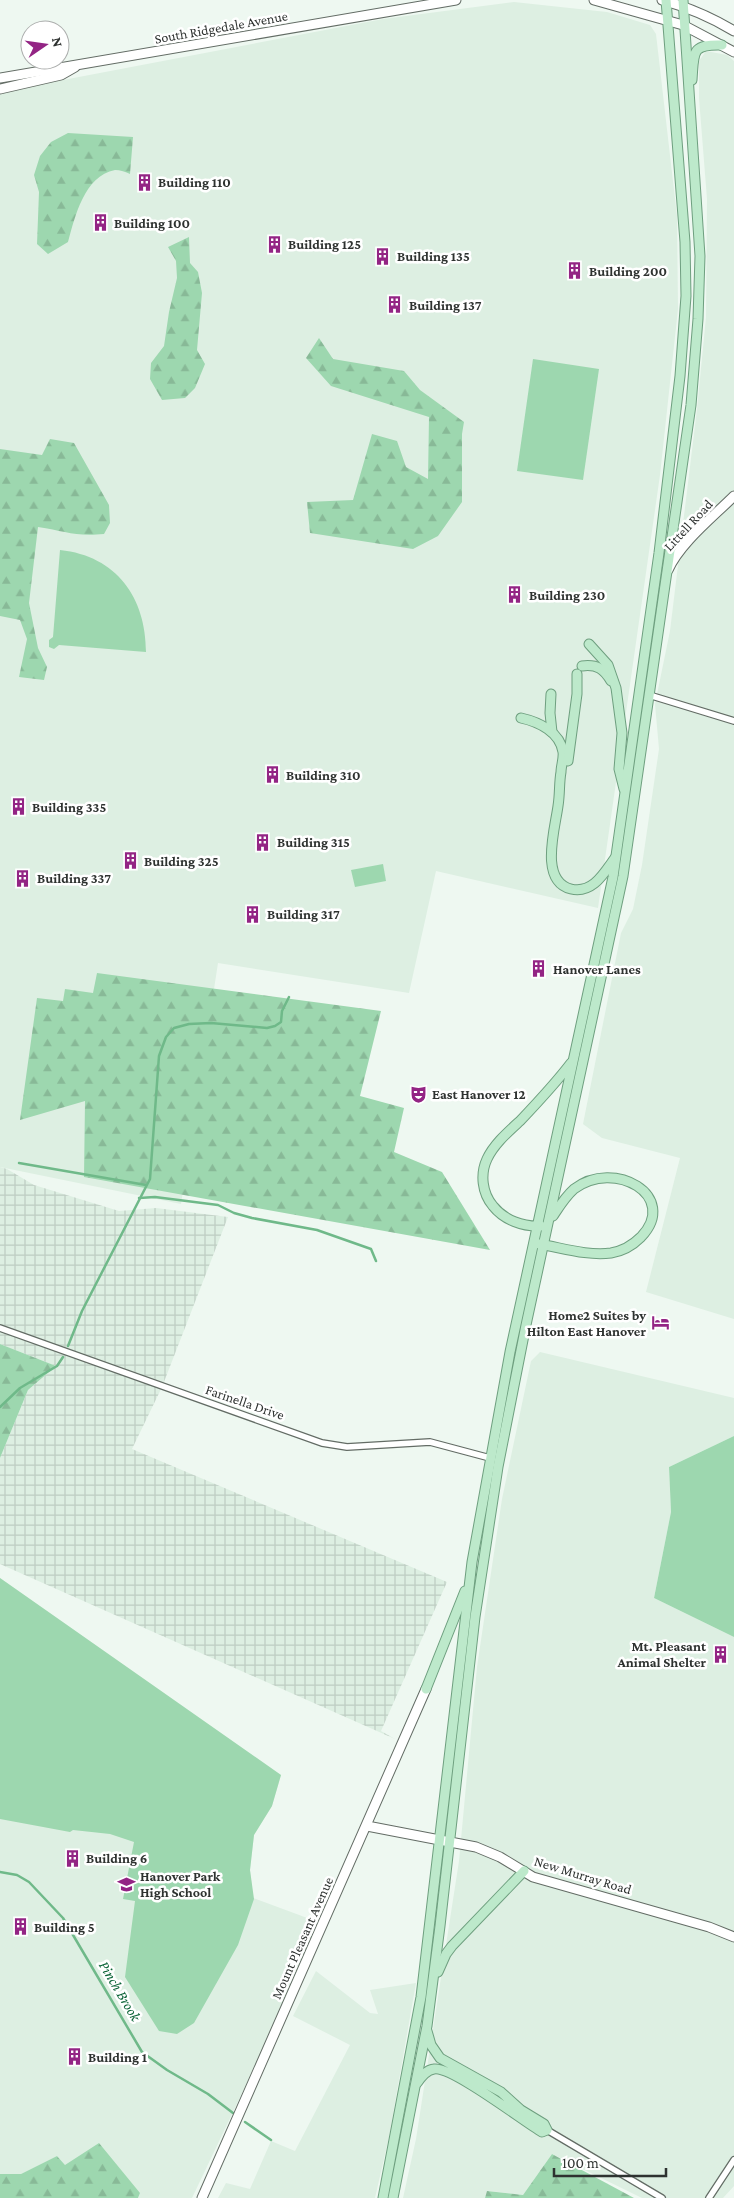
<svg xmlns="http://www.w3.org/2000/svg" width="734" height="2198" viewBox="0 0 734 2198" font-family="'Crimson Pro',serif">
  <style>
    .built { fill: #ddefe2 }
    .industrial { fill: url(#industrial-grid) }
    .forest { fill: url(#forest-firs) }
    .park { fill: #9dd7af }
    .lines { fill: none; stroke-linecap: round; stroke-linejoin: round }
    .stream { stroke: #6fb989; stroke-width: 2.5 }
    .street-casing { stroke: #636c65; stroke-width: 8 }
    .secondary-casing { stroke: #636c65; stroke-width: 11 }
    .primary-casing { stroke: #6e9f7f; stroke-width: 11 }
    .street { stroke: #fff; stroke-width: 5.5 }
    .secondary { stroke: #fff; stroke-width: 9 }
    .primary { stroke: #bde9cb; stroke-width: 9 }
    .labels { text-anchor: middle; stroke-width: 5; stroke-linejoin: round; paint-order: stroke }
    .street-label { font-size: 14px; fill: #2e3230; stroke: #fff }
    .poi-label { font-size: 14px; font-weight: bold; fill: #2e3230; stroke: #fff; text-anchor: start }
    .water-label { font-size: 15px; font-style: italic; fill: #0c6538; stroke: #fff }
  </style>
  <defs>
    <pattern id="industrial-grid" width="8" height="8" patternUnits="userSpaceOnUse" patternTransform="scale(1.25)"><rect width="8" height="8" fill="#ddefe2"/><path d="M0 4h8M4 0v8" fill="none" stroke="#becdc2"/></pattern>
    <pattern id="forest-firs" width="22" height="20" patternUnits="userSpaceOnUse" patternTransform="scale(1.25)"><rect width="22" height="20" fill="#9dd7af"/><path d="M5 1l3.5 6h-7zM16 11l3.5 6h-7z" fill="#88b997"/></pattern>
  </defs>
  <rect width="100%" height="100%" fill="#eef8f1"/>
  <!-- built -->
  <g class="built">
    <path d="M514 2 607 12 650 25 656 34 677 216 678 309 660 475 598 908 436 871 409 993 218 963 181 1204 0 1167V92L383 19Z"/>
    <path d="M706 51 727 55 734 61V1319L646 1292 680 1158 602 1138 583 1124 621 933 633 909 642 865 659 749 655 704 670 631 697 409 706 317 707 199 699 98V61Z"/>
    <path d="M540 1352 734 1398V1436L669 1467 671 1512 654 1598 734 1637V2186L723 2198H642L552 2154 523 2195 488 2191 485 2198H403L416 2139 459 1861 477 1667 502 1499 531 1361Z"/>
    <path d="M0 1578 281 1775 272 1806 254 1835 250 1870 253 1898 318 1922 254 2068 192 2198H138L140 2193 65 2165 57 2156 21 2174H0Z"/>
    <path d="M316 1971 370 2013 378 2014 370 1990 416 1983 389 2137 375 2198H218L226 2183 250 2189 271 2141 295 2151 350 2045 293 2016Z"/>
  </g>
  <!-- industrial -->
  <path class="industrial" d="M0 1167 7 1169 34 1185 119 1211 156 1208 228 1217 162 1387 132 1449 447 1582 381 1731 395 1739 0 1564V1458L28 1390 56 1366 0 1344Z"/>
  <!-- forest -->
  <g class="forest">
    <path d="M68 133 133 137 130 174C126 172 120 170 115 170 84 176 75 217 68 242L48 254 37 244 39 192 34 175 40 156 51 142Z"/>
    <path d="M189 237 190 263 198 272 202 293 197 350 205 364 195 388 185 398 162 400 150 379 151 363 164 346 169 312 177 278 176 261 168 247Z"/>
    <path d="M319 338 333 359 404 371 420 390 464 422 462 434V502L438 536 413 549 310 533 307 502 353 500 372 434 397 441 406 467 428 479 429 417 331 386 306 358Z"/>
    <path d="M50 439 74 443 109 505 110 523 104 534C75 537 65 531 38 527L29 603 38 648 47 667 44 680 19 677 27 639 20 620 0 616V449L42 455Z"/>
    <path d="M97 973 381 1011 360 1096 404 1108 394 1152 442 1172 490 1250 84 1177 85 1101 20 1120 37 998 63 1001 65 989 93 993Z"/>
    <path d="M0 1344 56 1366 28 1390 0 1458Z"/>
    <path d="M99 2143 140 2193 138 2198H0V2174H21L57 2156 65 2165Z"/>
    <path d="M552 2154 634 2198H485L487 2191 523 2195Z"/>
  </g>
  <!-- park -->
  <g class="park">
    <path d="M533 359 599 369 583 480 517 471Z"/>
    <path d="M60 550C117 556 146 598 146 652L59 645 54 649 49 647V640L53 637Z"/>
    <path d="M383 864 386 881 355 887 351 870Z"/>
    <path d="M734 1436V1637L654 1598 671 1512 669 1467Z"/>
    <path d="M0 1578 281 1775 272 1806 254 1835 250 1870 254 1899 238 1945 194 2023 177 2034 159 2031 125 1977 135 1901 123 1899 134 1842 110 1834 73 1830 70 1832 0 1819Z"/>
  </g>
  <g class="lines">
    <!-- stream -->
    <g class="stream">
      <path d="M19 1163 146 1185"/>
      <path d="M139 1198 155 1197 218 1205 234 1213 252 1218 317 1230 371 1249 376 1261"/>
      <path d="M68 1346 82 1311 150 1179 159 1056 166 1037 174 1028 189 1024 211 1023 267 1028 275 1026 281 1022 282 1011 289 997"/>
      <path d="M0 1407 20 1388 57 1366 63 1357"/>
      <path d="M0 1872 17 1875 29 1882 63 1918 142 2052 167 2070 208 2094 233 2113"/>
      <path d="M245 2122 271 2140"/>
    </g>
    <defs>
      <g id="street">
        <path d="M649 695 734 721"/>
        <path d="M0 1328 322 1443 347 1447 430 1442 490 1458"/>
        <path d="M547 2130 662 2198"/>
        <path d="M709 2198 734 2160"/>
      </g>
      <g id="secondary">
        <path d="M594 0 683 25 734 52"/>
        <path d="M662 0C687 7 711 17 734 31"/>
        <path d="M0 78 456 0"/>
        <path d="M0 89 61 75 75 67"/>
        <path d="M668 570C680 543 713 517 734 496"/>
        <path d="M367 1826 476 1847 500 1857 533 1877 709 1927 734 1937"/>
        <path d="M202 2198 426 1689"/>
      </g>
      <g id="primary">
        <path d="M692 80C694 52 691 44 722 45"/>
        <path d="M589 644 608 665 616 688 622 733 619 769 624 789"/>
        <path d="M582 666C597 664 604 669 611 681"/>
        <path d="M551 694 550 713 552 732"/>
        <path d="M521 718C539 722 560 732 563 752 564 758 561 766 561 772 559 783 560 794 558 806 555 829 539 881 571 889 593 894 604 873 615 858"/>
        <path d="M568 761 577 694V674"/>
        <path d="M541 1226C523 1227 504 1220 493 1206 482 1193 480 1174 487 1159 494 1144 508 1132 520 1121 538 1102 555 1084 571 1063"/>
        <path d="M539 1244C563 1248 587 1256 611 1253 623 1251 633 1245 641 1237 680 1196 614 1158 574 1189 565 1197 559 1207 553 1216"/>
        <path d="M426 1689 465 1591"/>
        <path d="M438 1972 446 1954 452 1946 524 1871"/>
        <path d="M417 2083C421 2077 426 2070 434 2069 452 2066 523 2121 542 2132L547 2130 544 2124 521 2110 501 2092 440 2058 431 2045 427 2031"/>
        <path d="M383 2198 421 1997 472 1562 510 1352 613 877 659 553 680 376 686 296 685 242 666 0"/>
        <path d="M393 2198 427 2026 440 1926 475 1617 498 1467 526 1325 623 876 691 405 698 319 700 256 683 0"/>
      </g>
    </defs>
    <!-- street casing -->
    <use href="#street" class="street-casing"/>
    <!-- secondary casing -->
    <use href="#secondary" class="secondary-casing"/>
    <!-- primary casing -->
    <use href="#primary" class="primary-casing"/>
    <!-- street -->
    <use href="#street" class="street"/>
    <!-- secondary -->
    <use href="#secondary" class="secondary"/>
    <!-- primary -->
    <use href="#primary" class="primary"/>
  </g>
  <!-- icons -->
  <defs>
    <symbol id="building-bare" viewBox="-9 -9 18 18"><path d="M-4-6H4V6H1V3H-1V6H-4ZM-2.5-4.3h1.7v1.8h-1.7ZM.8-4.3h1.7v1.8H.8ZM-2.5-1h1.7V.8h-1.7ZM.8-1h1.7V.8H.8Z" fill="#932484" stroke="#fff" stroke-width="2.5" paint-order="stroke"/></symbol>
    <symbol id="theatre-bare" viewBox="-9 -9 18 18"><path d="M-5-5.5Q0-4 5-5.5V0Q5 5 0 6Q-5 5-5 0ZM-3.3-2.5H-1v1.5H-3.3ZM1-2.5H3.3v1.5H1ZM-2.8 1Q0 5.5 2.8 1Z" fill="#932484" stroke="#fff" stroke-width="2.5" paint-order="stroke"/></symbol>
    <symbol id="hotel-bare" viewBox="-9 -9 18 18"><path d="M-6-4.5h1.5V1H6V5H4.5V3h-9V5H-6ZM-4 0a1.8 1.8 0 1 1 3.6 0ZM.5 0V-2.5h3Q6-2.5 6 0Z" fill="#932484" stroke="#fff" stroke-width="2.5" paint-order="stroke"/></symbol>
    <symbol id="school-bare" viewBox="-9 -9 18 18"><path d="M0-5L7-2L0 1L-7-2ZM-4 1L0 2.5L4 1V4Q0 6-4 4Z" fill="#932484" stroke="#fff" stroke-width="2.5" paint-order="stroke"/></symbol>
  </defs>
  <g fill-rule="evenodd">
    <use href="#building-bare" x="132" y="170" width="25" height="25"/>
    <use href="#building-bare" x="88" y="210" width="25" height="25"/>
    <use href="#building-bare" x="262" y="232" width="25" height="25"/>
    <use href="#building-bare" x="370" y="244" width="25" height="25"/>
    <use href="#building-bare" x="562" y="258" width="25" height="25"/>
    <use href="#building-bare" x="382" y="292" width="25" height="25"/>
    <use href="#building-bare" x="502" y="582" width="25" height="25"/>
    <use href="#building-bare" x="260" y="762" width="25" height="25"/>
    <use href="#building-bare" x="6" y="794" width="25" height="25"/>
    <use href="#building-bare" x="250" y="830" width="25" height="25"/>
    <use href="#building-bare" x="118" y="848" width="25" height="25"/>
    <use href="#building-bare" x="10" y="866" width="25" height="25"/>
    <use href="#building-bare" x="240" y="902" width="25" height="25"/>
    <use href="#building-bare" x="526" y="956" width="25" height="25"/>
    <use href="#theatre-bare" x="406" y="1082" width="25" height="25"/>
    <use href="#hotel-bare" x="648" y="1310" width="25" height="25"/>
    <use href="#building-bare" x="708" y="1642" width="25" height="25"/>
    <use href="#building-bare" x="60" y="1846" width="25" height="25"/>
    <use href="#school-bare" x="114" y="1872" width="25" height="25"/>
    <use href="#building-bare" x="8" y="1914" width="25" height="25"/>
    <use href="#building-bare" x="62" y="2044" width="25" height="25"/>
  </g>
  <g class="labels">
    <!-- street labels -->
    <g class="street-label">
      <text transform="translate(221 27) rotate(-10)" y="5">South Ridgedale Avenue</text>
      <text transform="translate(688 525) rotate(-47)" y="5">Littell Road</text>
      <text transform="translate(245 1402) rotate(19)" y="5">Farinella Drive</text>
      <text transform="translate(583 1875) rotate(17)" y="5">New Murray Road</text>
      <text transform="translate(302 1938) rotate(-66)" y="5">Mount Pleasant Avenue</text>
    </g>
    <!-- poi labels -->
    <g class="poi-label">
      <text x="158" y="187">Building 110</text>
      <text x="114" y="228">Building 100</text>
      <text x="288" y="249">Building 125</text>
      <text x="397" y="261">Building 135</text>
      <text x="589" y="276">Building 200</text>
      <text x="409" y="310">Building 137</text>
      <text x="529" y="600">Building 230</text>
      <text x="286" y="780">Building 310</text>
      <text x="32" y="812">Building 335</text>
      <text x="277" y="847">Building 315</text>
      <text x="144" y="866">Building 325</text>
      <text x="37" y="883">Building 337</text>
      <text x="267" y="919">Building 317</text>
      <text x="553" y="974">Hanover Lanes</text>
      <text x="432" y="1099">East Hanover 12</text>
      <text x="646" y="1320" text-anchor="end">Home2 Suites by<tspan x="646" dy="16">Hilton East Hanover</tspan></text>
      <text x="706" y="1651" text-anchor="end">Mt. Pleasant<tspan x="706" dy="16">Animal Shelter</tspan></text>
      <text x="86" y="1863">Building 6</text>
      <text x="140" y="1881">Hanover Park<tspan x="140" dy="16">High School</tspan></text>
      <text x="34" y="1932">Building 5</text>
      <text x="88" y="2062">Building 1</text>
    </g>
    <!-- water labels -->
    <g class="water-label">
      <text transform="translate(120 1991) rotate(59)" y="5">Pinch Brook</text>
    </g>
  </g>
  <!-- north arrow -->
  <g transform="translate(45 45) rotate(77)"><circle r="24" fill="#ffffff" stroke="#abadac"/>
  <path d="M0-4L9 19L0 12L-9 19Z" fill="#932484"/>
  <text y="-8" font-size="14" font-weight="bold" text-anchor="middle" fill="#2e3230">N</text>
  </g>
  <!-- scale -->
  <path d="M554 2168v8h112v-8" fill="none" stroke="#2e3230" stroke-width="2.5"/>
  <text x="562" y="2168" font-size="15" fill="#2e3230" stroke="#ffffff" stroke-width="4" paint-order="stroke">100 m</text>
</svg>
